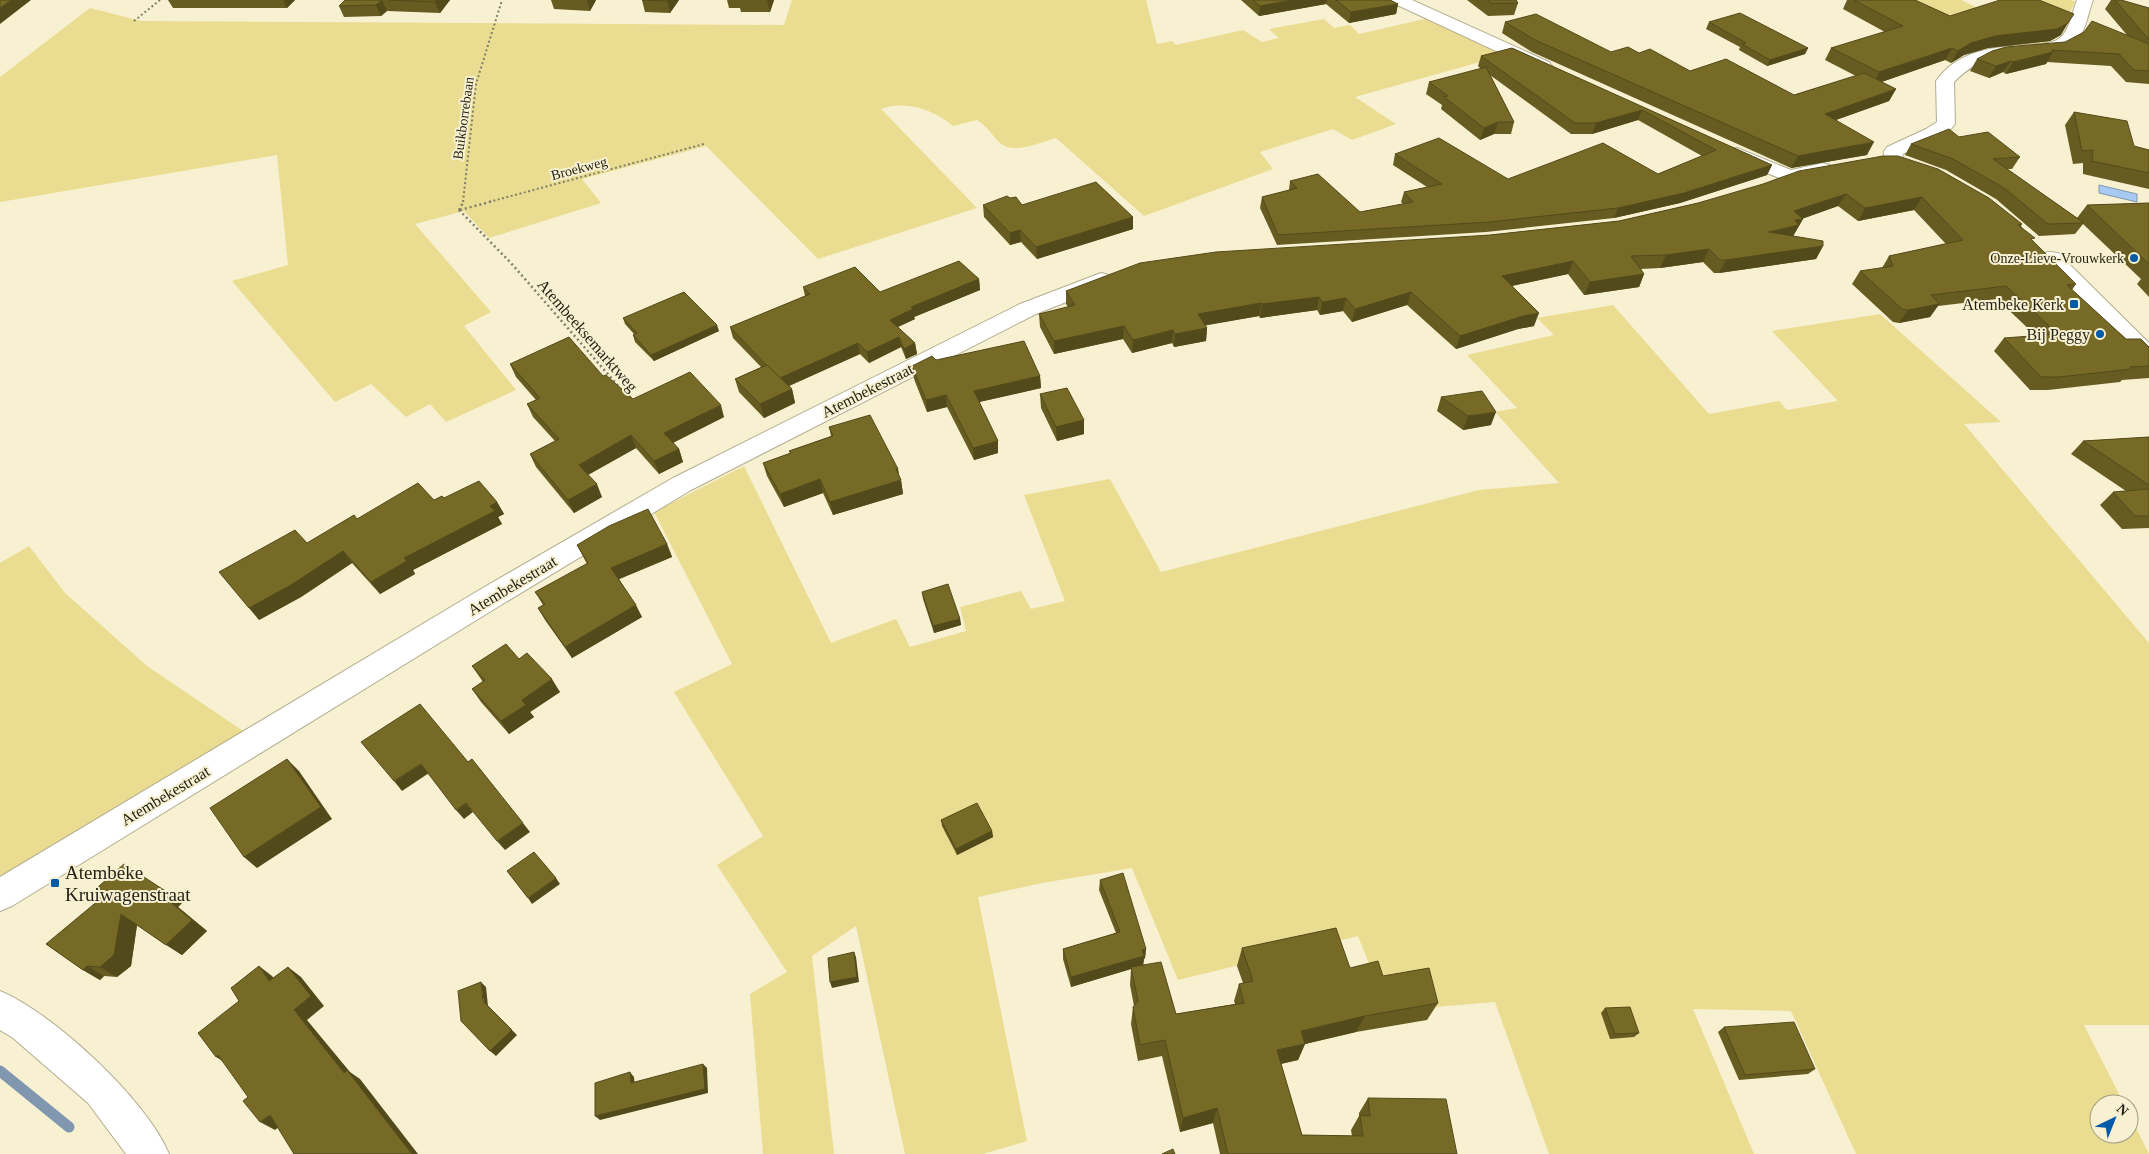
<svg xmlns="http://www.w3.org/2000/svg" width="2149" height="1154" viewBox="0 0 2149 1154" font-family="'Times New Roman',serif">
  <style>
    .green { fill: #eadc90 }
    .water { fill: #a8caf2; stroke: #8097af }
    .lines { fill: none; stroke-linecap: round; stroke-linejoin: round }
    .stream { stroke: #8097af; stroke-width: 11 }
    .street-casing { stroke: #b3ad8f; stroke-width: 2 }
    .secondary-casing { stroke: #b3ad8f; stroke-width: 2 }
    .path-far1 { stroke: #827f69; stroke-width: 2; stroke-dasharray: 2 2.5; stroke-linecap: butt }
    .path { stroke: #827f69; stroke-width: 2.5; stroke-dasharray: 2 3; stroke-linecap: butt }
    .street { fill: #fff; fill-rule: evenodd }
    .secondary { fill: #fff; fill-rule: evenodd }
    .wall { fill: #665b21 }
    .shaded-wall { fill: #534a1b }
    .building { fill: #776a26; stroke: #534a1b }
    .poi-dot { fill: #005aa7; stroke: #f7f1d1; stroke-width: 2 }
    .labels { text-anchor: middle; stroke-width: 4; stroke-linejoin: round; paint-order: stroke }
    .far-street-label { font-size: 14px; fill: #211f13; stroke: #f7f1d1 }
    .far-poi-label { font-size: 14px; fill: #211f13; stroke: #f7f1d1; text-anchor: end }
    .poi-label { font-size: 16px; fill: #211f13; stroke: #f7f1d1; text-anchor: end }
    .street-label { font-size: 16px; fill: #211f13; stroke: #f7f1d1 }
    .near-poi-label { font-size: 19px; fill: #211f13; stroke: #f7f1d1; text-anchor: start }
  </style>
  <rect width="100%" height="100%" fill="#f7f1d1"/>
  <!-- green -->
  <g class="green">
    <path d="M792 0H1146L1157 44 1172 41 1176 45 1243 30 1262 42 1279 38 1269 29 1324 19 1334 28 1350 25 1359 34 1429 18 1505 55 1355 97 1396 124 1352 140 1333 129 1260 152 1273 169 1144 216 1056 138C1040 142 1013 156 999 142 991 134 987 126 977 120L953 126C934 110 906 100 881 109L977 208 818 259 706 146 582 179 601 203 489 238 464 211 415 224 491 312 464 326 516 390 446 422 430 404 406 417 371 384 335 402 232 281 288 265 277 155 0 202V77L90 8 141 21 784 25Z"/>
    <path d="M1893 0H1961L2053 43 1997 48Z"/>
    <path d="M2008 0H2071L2075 2 2065 23Z"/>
    <path d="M1613 305 1709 414 1779 401 1787 410 1838 401 1772 331 1880 314 2001 422 1964 424 2149 643V1025H2084L2124 1104H2099V1134H2129V1114L2149 1154H1856L1791 1011 1693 1009 1754 1154H1549L1495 1002 1388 1011 1358 936 1178 980 1132 868 1042 883 978 897 1027 1141 983 1154H905L856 926 812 956 834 1154H763L750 994 787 972 717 865 763 836 674 692 732 664 654 512 744 466 831 643 896 619 910 647 966 631 960 607 1021 591 1031 609 1065 601 1024 495 1110 479 1161 572 1479 490 1559 483 1495 412 1517 408 1467 355 1554 335 1537 318Z"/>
    <path d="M29 546 65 593 147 666 246 733 0 880V563Z"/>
  </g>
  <!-- water -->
  <path class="water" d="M2099 185 2137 194V202L2099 193Z"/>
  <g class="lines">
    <!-- stream -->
    <path class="stream" d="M0 1071 69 1127"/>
    <defs>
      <g id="street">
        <path d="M2077 0H2093C2088 13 2086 32 2075 42 2056 62 2013 51 1989 59 1975 63 1964 72 1954 82L1955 124C1945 139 1920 146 1903 154L1900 165 1893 167 1886 165 1883 161 1884 151 1887 147 1926 129 1937 122 1936 81C1957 51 1992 47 2026 45 2037 44 2054 45 2062 36 2070 28 2073 10 2077 0Z"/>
        <path d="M1101 273 1109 275 1112 280 1109 285 1036 314 691 490 501 605 12 906 0 911V877L481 589 673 478 1020 304Z"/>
        <path d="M0 991C53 1013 147 1100 169 1154H126L88 1103 13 1038 0 1030Z"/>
      </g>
      <g id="secondary">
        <path d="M1391 0H1412L1549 62 1552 66 1549 70 1543 71 1537 70 1393 3Z"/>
        <path d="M1737 148 1791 170 1823 163 1830 165 1833 169 1830 173 1789 182 1730 158 1727 154 1730 150Z"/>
        <path d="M2050 252 2058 253 2149 343V363L2141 361 2042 263 2039 258 2042 253Z"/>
      </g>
    </defs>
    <!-- street casing -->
    <use href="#street" class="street-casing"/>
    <!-- secondary casing -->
    <use href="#secondary" class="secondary-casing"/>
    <!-- path-far1 -->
    <g class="path-far1">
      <path d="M134 21 160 0"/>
      <path d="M463 202 476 84 502 0"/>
      <path d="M489 202 704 144"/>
    </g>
    <!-- path -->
    <g class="path">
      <path d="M459 210 511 263 620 388"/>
      <path d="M459 210 464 201"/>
      <path d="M460 210 493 201"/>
    </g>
    <!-- street -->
    <use href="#street" class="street"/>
    <!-- secondary -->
    <use href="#secondary" class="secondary"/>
  </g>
  <!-- wall -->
  <g class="wall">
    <path d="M168 0H295L287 8H173Z"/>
    <path d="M345 0H450L440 13 387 11 381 16 344 17 339 6Z"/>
    <path d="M551 0H596L590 11 554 9Z"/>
    <path d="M642 0H679L670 13 645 12Z"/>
    <path d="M727 0H774L770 12H741L740 8H729Z"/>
    <path d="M1241 0H1390L1398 4 1396 14 1349 23 1326 4 1259 16Z"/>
    <path d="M1467 0H1516L1518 3 1514 15 1488 16Z"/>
    <path d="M1847 0H1915L1950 16 2061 35 2050 41 1988 48 1964 55 1951 63 1945 60 1881 82 1896 89 1889 101 1836 120 1867 155 1791 168 1532 52 1502 33 1505 22 1611 52 1639 53 1690 71 1794 95 1856 76 1825 60 1831 48 1885 32 1843 9Z"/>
    <path d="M2111 0H2121L2149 8V84L2126 82 2111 66 2047 62 2046 64 2006 74 2003 72 1989 78 1970 71 1977 59 2065 42 2127 35 2105 9Z"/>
    <path d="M1709 22 1808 48 1805 54 1767 66 1739 50 1740 47 1706 29Z"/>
    <path d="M1512 48 1772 165 1767 175 1680 203 1614 218 1486 232 1277 245 1260 208 1262 197 1289 190 1290 181 1360 212 1403 204 1401 202 1404 192 1427 187 1393 165 1395 154 1508 179 1658 174 1702 156 1638 120 1592 134H1571L1490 75 1514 122 1511 134H1494L1480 140 1441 109 1442 105 1426 94 1429 82 1481 69 1478 66 1481 56Z"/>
    <path d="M2074 112 2134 146 2149 150V189L2083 174V163L2073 164 2065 125Z"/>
    <path d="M1959 137 2020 157 2012 169H2007L2077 218 2087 205 2149 203V297L2137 284 2141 279 2083 224 2075 234 2039 236 1996 199 1946 170 1905 155 1911 144Z"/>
    <path d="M1883 156 2022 224 2021 226 2033 241 2076 284 2072 290 2126 339 2149 347V378L2122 380 2120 382 2048 390H2030L1994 351 2004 338 2036 336 1997 299 1938 306 1930 317 1899 323 1893 322 1852 284 1860 271 1882 268 1889 256 1946 244 1914 210 1858 221 1838 206 1802 219H1803L1793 236 1823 246 1816 259 1719 273H1714L1703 262 1660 268 1641 269 1644 274 1639 287 1584 295 1568 274 1512 286 1534 326 1518 329 1456 349 1407 305 1352 322 1343 311 1320 315 1317 310 1260 318 1259 316 1205 325 1207 328 1206 341 1174 347 1172 343 1132 353 1123 339 1054 354 1040 327 1039 314 1068 307 1066 304V291L1490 235 1619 221 1698 203Z"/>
    <path d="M983 205H1022L1133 217V229L1037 259 1021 242 1010 245 984 217Z"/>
    <path d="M979 279 980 290 914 317 915 319 898 327 915 343 917 354 906 359 901 347 869 363 860 354 789 386 792 389 795 403 764 418 739 392 735 379 761 367 733 338 730 327 805 296 803 287 880 292Z"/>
    <path d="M623 318 719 331 654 361 635 342 633 335 634 334 625 324Z"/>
    <path d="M936 360 1040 376 1041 388 979 402 998 441V453L974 460 947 407 927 412 914 379 912 366Z"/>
    <path d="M510 364 603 376 633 399 724 417 673 443 679 449 683 462 659 474 636 448 588 475 602 497 574 513 536 467 530 454 555 441 533 417 527 404 536 400 516 377Z"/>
    <path d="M1040 394 1084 420V434L1057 441 1041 408Z"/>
    <path d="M1441 397 1491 425 1463 430 1437 411Z"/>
    <path d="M829 427 898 469 899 476 901 480 903 494 833 515 823 493 784 507 767 476 763 463 790 453 789 451 831 436Z"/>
    <path d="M2149 437V528L2122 529 2100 505 2113 492 2126 491 2071 454 2083 441Z"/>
    <path d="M444 498 497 502 504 514 498 517 502 524 413 570 415 574 380 594 352 563 301 597 259 620 357 519Z"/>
    <path d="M667 544 672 557 619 579 642 617 572 658 545 620 538 608 543 605 535 592 587 564 577 545Z"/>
    <path d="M922 592 960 619 961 625 934 633 923 599Z"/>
    <path d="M519 659 560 692 530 712 534 717 509 734 481 702 472 689 483 682 472 666Z"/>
    <path d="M941 820 992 831 993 837 957 855 942 826Z"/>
    <path d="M1100 880 1146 949 1145 958 1144 959 1143 965 1176 1014 1235 1004 1234 1001 1239 984 1243 983 1237 966 1242 948 1350 968 1383 976 1438 1003 1427 1020 1356 1032 1305 1044 1298 1060 1281 1064 1302 1135 1352 1136 1351 1130 1359 1116V1113L1368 1098 1457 1154H1220L1213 1123 1180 1132 1162 1056 1138 1061 1131 1024 1133 1007 1134 1006 1130 985 1131 969 1071 987 1063 959V949L1116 933 1099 890Z"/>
    <path d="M182 903 178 907 207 931 182 955 137 925 131 966 117 977 104 976 100 980 83 970 46 944Z"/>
    <path d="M1605 1008 1639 1033 1634 1037 1610 1039 1601 1013Z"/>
    <path d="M1724 1027 1815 1069 1808 1074 1739 1080 1718 1032Z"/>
  </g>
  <!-- shaded-wall -->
  <g class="shaded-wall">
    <path d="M11 0H31L0 24V8Z"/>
    <path d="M283 0H295L287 8Z"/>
    <path d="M382 0 387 11 381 16 376 5Z"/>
    <path d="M437 0H450L440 13 435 2Z"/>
    <path d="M587 0H596L590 11Z"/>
    <path d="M668 0H679L670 13 667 1Z"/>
    <path d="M767 0H774L770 12Z"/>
    <path d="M1293 0H1327L1326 4 1259 16 1260 6Z"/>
    <path d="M1398 4 1396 14 1349 23 1351 12Z"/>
    <path d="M2068 23 2061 35 2050 41 1988 48 1964 55 1951 63 1958 51 1971 43 1995 36Z"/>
    <path d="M1808 48 1805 54 1767 66 1770 60Z"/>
    <path d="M1952 48 1945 60 1873 85 1879 72Z"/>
    <path d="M2053 52 2046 64 2006 74 2013 62Z"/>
    <path d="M2011 61 2003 72 1989 78 1996 66Z"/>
    <path d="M1896 89 1889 101 1819 126 1825 114Z"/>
    <path d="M1642 110 1638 120 1592 134 1596 123Z"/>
    <path d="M1498 122 1494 134 1480 140 1484 128Z"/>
    <path d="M1874 142 1867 155 1791 168 1798 156Z"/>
    <path d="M1772 165 1767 175 1680 203 1614 218 1618 208Z"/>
    <path d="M1846 194 1838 206 1798 220 1803 219 1792 238 1769 232 1794 211Z"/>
    <path d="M1922 197 1914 210 1858 221 1865 208Z"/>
    <path d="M1133 217V229L1037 259 1036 247Z"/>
    <path d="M1020 230 1021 242 1010 245V233Z"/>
    <path d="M1823 246 1816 259 1719 273 1726 260Z"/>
    <path d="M1709 249 1703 262 1660 268 1666 255Z"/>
    <path d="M1573 261 1568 274 1497 289 1502 276Z"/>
    <path d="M1644 274 1639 287 1584 295 1590 282Z"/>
    <path d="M979 279 980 290 914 317 915 319 891 330 890 320 911 307Z"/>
    <path d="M1411 292 1407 305 1352 322 1355 309Z"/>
    <path d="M1319 297 1317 310 1260 318 1262 304Z"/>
    <path d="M1346 298 1343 311 1320 315 1322 302Z"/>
    <path d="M1261 303 1259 316 1197 327 1198 314Z"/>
    <path d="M1939 304 1930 317 1899 323 1908 310Z"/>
    <path d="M1539 313 1534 326 1518 329 1456 349 1460 336 1523 316Z"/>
    <path d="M717 325 719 331 654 361 651 355Z"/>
    <path d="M1124 326 1123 339 1054 354V341Z"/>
    <path d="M1207 328 1206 341 1174 347 1175 334Z"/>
    <path d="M1173 330 1172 343 1132 353 1133 340Z"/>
    <path d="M899 337 901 347 869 363 867 352Z"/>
    <path d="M858 343 860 354 782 389 780 378Z"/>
    <path d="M915 343 917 354 906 359 904 349Z"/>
    <path d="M1040 376 1041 388 975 403 974 391Z"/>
    <path d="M792 389 795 403 764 418 760 404Z"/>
    <path d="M946 395 947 407 927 412 926 400Z"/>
    <path d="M721 405 724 417 668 445 664 433Z"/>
    <path d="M1496 412 1491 425 1463 430 1468 416Z"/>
    <path d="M1084 420V434L1057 441 1056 427Z"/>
    <path d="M631 435 636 448 584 477 579 465Z"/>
    <path d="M998 441V453L974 460 973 448Z"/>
    <path d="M679 449 683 462 659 474 654 461Z"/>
    <path d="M896 469H898L900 481 901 480 903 494 833 515 830 502Z"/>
    <path d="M820 479 823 493 784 507 780 494Z"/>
    <path d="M597 484 602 497 574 513 568 500Z"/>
    <path d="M497 502 504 514 498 517 502 524 413 570 415 574 380 594 371 582 404 558Z"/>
    <path d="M667 544 672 557 617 580 611 568Z"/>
    <path d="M343 551 352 563 301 597 259 620 249 608Z"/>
    <path d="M636 605 642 617 572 658 565 647Z"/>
    <path d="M960 619 961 625 934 633 933 626Z"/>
    <path d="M552 679 560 692 530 712 534 717 509 734 501 721 522 700Z"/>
    <path d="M287 759 299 771 332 819 257 868 244 857Z"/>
    <path d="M421 764 429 773 402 791 394 781Z"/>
    <path d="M466 803 473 812 464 819 456 810Z"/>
    <path d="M523 823 530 832 505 850 497 841Z"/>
    <path d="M992 831 993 837 957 855 956 849Z"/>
    <path d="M556 878 560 884 532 904 528 898Z"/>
    <path d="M167 892 182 903 178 907 207 931 182 955 166 945 163 896Z"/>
    <path d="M121 914 137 925 131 966 117 977 100 967Z"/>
    <path d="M1146 949 1145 958 1144 959 1143 966 1131 967V969L1071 987V977Z"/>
    <path d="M854 952 856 957 859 982 832 988 830 982Z"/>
    <path d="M87 966 104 976 100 980 83 970Z"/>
    <path d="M259 966 272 976 283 991 269 981Z"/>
    <path d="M288 967 301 977 324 1006 307 1020 350 1072 360 1079 418 1154H412L344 1073 294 1010Z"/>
    <path d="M481 982 486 987 488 1006 517 1035 496 1056 490 1051Z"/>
    <path d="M1365 1016 1356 1032 1305 1044 1298 1060 1271 1066 1277 1050 1301 1031Z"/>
    <path d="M218 1055 231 1066 216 1057Z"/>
    <path d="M703 1064 707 1068 708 1093 600 1120 595 1116Z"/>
    <path d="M630 1072 634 1077 635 1088 631 1083Z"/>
    <path d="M1217 1108 1213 1123 1180 1132 1183 1118Z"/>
    <path d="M270 1115 284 1123 275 1130 260 1122Z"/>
  </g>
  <!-- building -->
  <g class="building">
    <path d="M0 0H11L0 8Z"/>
    <path d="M345 0H382L376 5 339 6Z"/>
    <path d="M389 0H437L435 2Z"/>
    <path d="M642 0H668L667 1Z"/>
    <path d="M1253 0H1293L1260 6Z"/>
    <path d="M1336 0H1390L1398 4 1351 12Z"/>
    <path d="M1487 0H1516L1518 3H1491Z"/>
    <path d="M1854 0H1915L1950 16 2000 0H2039L2074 14 2068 23 2057 29 1995 36 1971 43 1958 51 1952 48 1879 72 1831 48 1903 26Z"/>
    <path d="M2115 0H2121L2149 8V40Z"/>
    <path d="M1740 13 1808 48 1770 60 1742 44 1746 43 1709 22Z"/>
    <path d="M1536 14 1611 52 1628 47 1639 53 1650 49 1690 71 1726 59 1794 95 1864 73 1896 89 1825 114 1874 142 1798 156 1535 40 1505 22Z"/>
    <path d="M2092 21 2149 44V71L2134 70 2119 54 2052 50 2053 52 2013 62 2011 61 1996 66 1977 59 1992 51 2006 47 2065 42 2084 32Z"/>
    <path d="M1512 48 1772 165 1684 193 1618 208 1489 222 1278 235 1262 197 1297 188 1290 181 1318 174 1360 212 1413 202 1404 192 1442 184 1395 154 1439 138 1508 179 1603 143 1658 174 1716 150 1642 110 1596 123H1575L1481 56Z"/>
    <path d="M1486 67 1514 122H1498L1484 128 1444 97 1448 96 1429 82Z"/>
    <path d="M2074 112 2127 121 2134 146 2149 150V173L2092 161 2093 150 2082 151Z"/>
    <path d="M1949 129 1959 137 1988 132 2020 157 1993 159 2084 223 2048 224 2004 188 1953 159 1911 144Z"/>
    <path d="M1883 156H1898L1938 169 1989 198 2022 224 2018 225 2035 238 2031 239 2076 284 2067 285 2126 339H2141L2149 347V366L2130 367 2132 369 2059 377H2041L2004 338 2058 334 2006 286 1931 295 1939 304 1908 310 1902 309 1860 271 1893 266 1889 256 1963 240 1922 197 1865 208 1846 194 1794 211 1803 219 1795 220 1799 225 1769 232 1823 241V246L1726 260H1720L1709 249 1666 255 1631 256 1644 274 1590 282 1573 261 1502 276 1539 313 1523 316 1460 336 1411 292 1355 309 1346 298 1322 302 1319 297 1262 304 1261 303 1198 314 1207 328 1175 334 1173 330 1133 340 1124 326 1054 341 1039 314 1075 305 1066 291 1140 263 1216 252 1490 235 1619 221 1698 203 1763 184 1799 171Z"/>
    <path d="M1096 182 1133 217 1036 247 1020 230 1010 233 983 205 1007 196 1010 198 1016 197 1022 205Z"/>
    <path d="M2149 203V264L2087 205Z"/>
    <path d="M959 261 979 279 911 307 913 309 890 320 915 343 904 349 899 337 867 352 858 343 780 378 766 365 730 327 810 294 803 287 855 267 880 292Z"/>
    <path d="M684 292 717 325 651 355 633 335 637 333 623 318Z"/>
    <path d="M569 337 603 376 606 375 633 399 690 372 721 405 664 433 679 449 654 461 631 435 579 465 597 484 568 500 530 454 559 439 527 404 540 398 510 364Z"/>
    <path d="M1024 341 1040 376 974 391 998 441 973 448 946 395 926 400 912 366 932 356 936 360Z"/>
    <path d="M767 365 792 389 760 404 735 379Z"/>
    <path d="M1067 388 1084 420 1056 427 1040 394Z"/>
    <path d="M1482 391 1496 412 1468 416 1441 397Z"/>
    <path d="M870 415 898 469H896L901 480 830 502 820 479 780 494 763 463 791 453 789 451 833 436 829 427Z"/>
    <path d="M2149 437V485L2083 441Z"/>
    <path d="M479 481 497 502 490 506 495 511 404 558 407 561 371 582 343 551 291 585 249 608 219 572 295 530 307 543 354 515 357 519 418 483 434 500 442 496 444 498Z"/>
    <path d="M2149 489V516H2135L2113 492Z"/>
    <path d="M648 509 667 544 611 568 636 605 565 647 538 608 545 604 535 592 588 563 577 545 609 526Z"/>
    <path d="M948 584 960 619 933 626 922 592Z"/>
    <path d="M506 644 519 659 527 653 552 679 522 700 526 705 501 721 472 689 485 680 472 666Z"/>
    <path d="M420 704 468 762 472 759 523 823 497 841 466 803 456 810 421 764 394 781 361 742Z"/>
    <path d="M287 759 321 807 244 857 210 808Z"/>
    <path d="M977 803 992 831 956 849 941 820Z"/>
    <path d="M534 852 556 878 528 898 507 871Z"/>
    <path d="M124 864 167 892 163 896 192 920 166 945 121 914 114 955 100 967 87 966 83 970 46 944 99 900 90 894Z"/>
    <path d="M1123 873 1146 949 1142 950 1144 956 1071 977 1063 949 1120 932 1100 880Z"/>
    <path d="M1336 928 1350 968 1378 961 1383 976 1429 968 1438 1003 1365 1016 1301 1031 1305 1044 1277 1050 1302 1135 1363 1136 1360 1115 1370 1116 1368 1098 1446 1099 1457 1154H1228L1217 1108 1183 1118 1165 1040 1140 1045 1133 1007 1138 1001 1131 967 1161 962 1176 1014 1244 1003 1239 984 1253 981 1242 948Z"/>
    <path d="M854 952 857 977 830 982 828 958Z"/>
    <path d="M259 966 269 981 288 967 311 996 294 1010 344 1073 347 1070 412 1154H294L270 1115 260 1122 243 1101 248 1097 218 1055 216 1057 198 1033 239 1001 231 988Z"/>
    <path d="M481 982 483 1001 512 1030 490 1051 461 1021 458 991Z"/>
    <path d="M1630 1007 1639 1033 1615 1034 1605 1008Z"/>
    <path d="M1794 1022 1815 1069 1745 1075 1724 1027Z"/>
    <path d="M703 1064 705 1089 595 1116V1083L630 1072 631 1083Z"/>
    <path d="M1173 1149 1175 1154H1162Z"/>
  </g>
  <!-- markers -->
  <g class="poi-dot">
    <circle cx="2134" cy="258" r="5"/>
    <rect x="2069" y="299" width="10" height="10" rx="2.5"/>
    <circle cx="2100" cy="334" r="5"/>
    <rect x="50" y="878" width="10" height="10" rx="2.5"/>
  </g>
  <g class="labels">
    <!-- far-street labels -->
    <g class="far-street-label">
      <text transform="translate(463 118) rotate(-82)" y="5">Buikborrebaan</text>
      <text transform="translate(579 168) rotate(-15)" y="5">Broekweg</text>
    </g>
    <!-- far-poi labels -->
    <g class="far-poi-label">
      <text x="2124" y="263">Onze-Lieve-Vrouwkerk</text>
    </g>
    <!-- poi labels -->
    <g class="poi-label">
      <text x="2064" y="310">Atembeke Kerk</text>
      <text x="2090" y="340">Bij Peggy</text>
    </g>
    <!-- street labels -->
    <g class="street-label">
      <text transform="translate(588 335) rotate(49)" y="6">Atembeeksemarktweg</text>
      <text transform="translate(867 390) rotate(-27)" y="6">Atembekestraat</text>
      <text transform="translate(512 585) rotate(-31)" y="6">Atembekestraat</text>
      <text transform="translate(165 795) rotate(-31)" y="6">Atembekestraat</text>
    </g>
    <!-- near-poi labels -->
    <g class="near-poi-label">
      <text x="65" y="879">Atembeke<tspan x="65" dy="22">Kruiwagenstraat</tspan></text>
    </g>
  </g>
  <!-- north arrow -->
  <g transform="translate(2114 1119) rotate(43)"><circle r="24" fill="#f7f1d1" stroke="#a19d85"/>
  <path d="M0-4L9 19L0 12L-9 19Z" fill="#005aa7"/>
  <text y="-8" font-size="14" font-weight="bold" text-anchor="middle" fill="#211f13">N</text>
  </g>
</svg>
